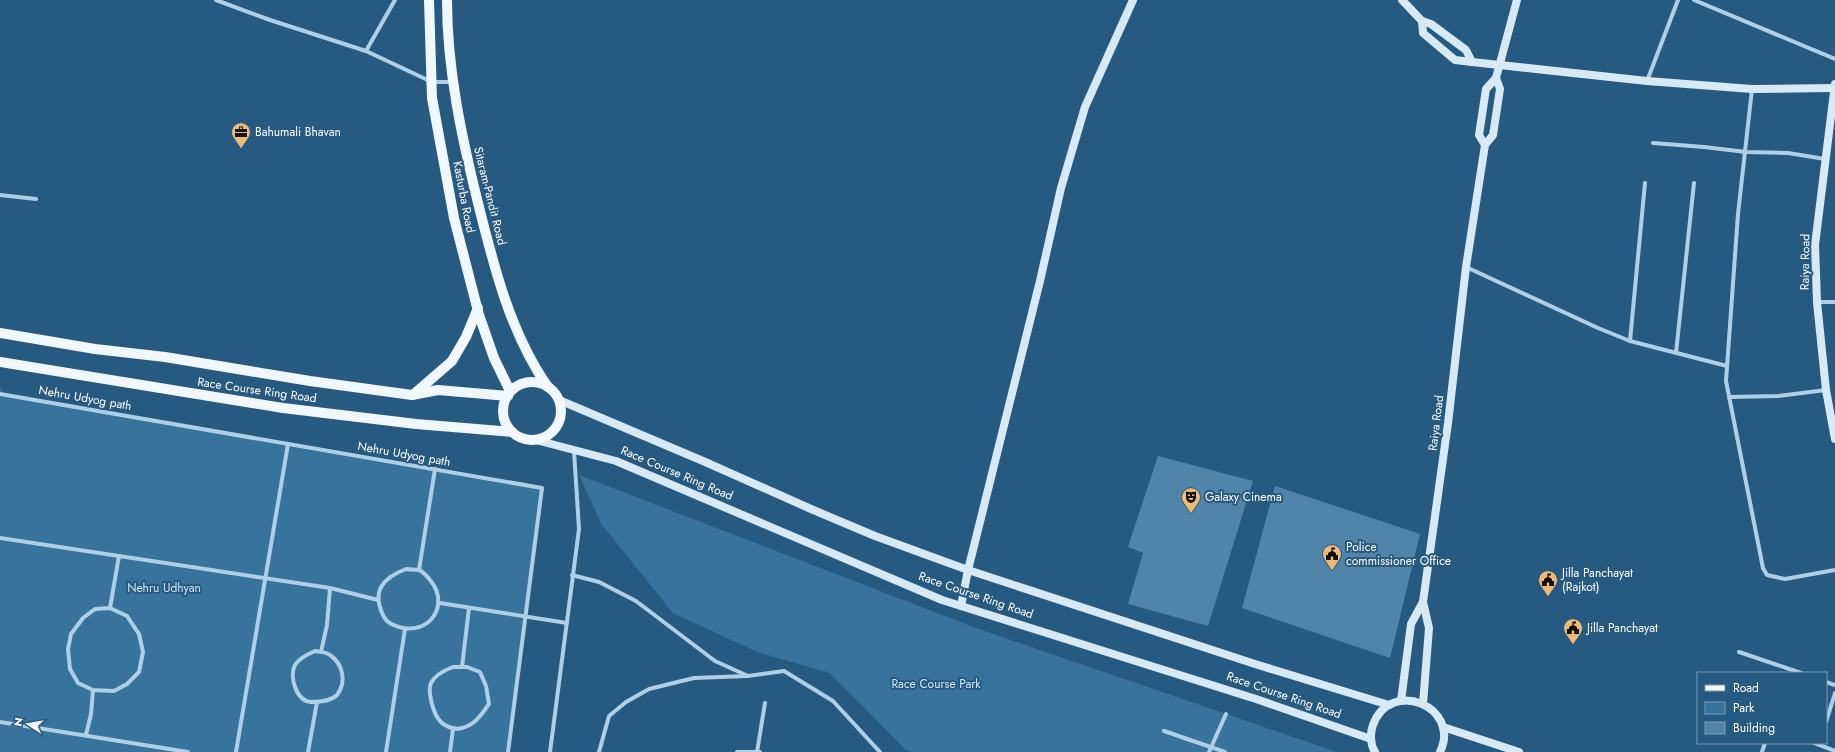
<svg xmlns="http://www.w3.org/2000/svg" width="1835" height="752" viewBox="0 0 1835 752" font-family="Jost,sans-serif">
  <style>
    .green { fill: #38739c }
    .building { fill: #5084a9 }
    .lines { fill: none; stroke-linecap: round; stroke-linejoin: round }
    .street { stroke: #afcfe6; stroke-width: 4 }
    .secondary { stroke: #d8e9f6; stroke-width: 8 }
    .primary { stroke: #f0f7fd; stroke-width: 10 }
    .labels { text-anchor: middle; stroke-width: 4; stroke-linejoin: round; paint-order: stroke }
    .poi-label { font-size: 12px; fill: #fff; stroke: #275a80; text-anchor: start }
    .street-label { font-size: 12px; fill: #fff; stroke: #275a80 }
    .park-label { font-size: 12px; fill: #d2e6f5; stroke: #275a80 }
  </style>
  <rect width="100%" height="100%" fill="#275a80"/>
  <!-- green -->
  <g class="green">
    <path d="M0 388H2L1 393 542 488 508 752H0Z"/>
    <path d="M579 475 976 628 1337 752H912L906 750 830 673 757 652 673 613 602 525Z"/>
  </g>
  <!-- building -->
  <g class="building">
    <path d="M1158 456 1253 481 1208 626 1128 604 1143 553 1128 547Z"/>
    <path d="M1275 486 1420 534 1390 658 1242 608Z"/>
  </g>
  <g class="lines">
    <!-- street -->
    <g class="street">
      <path d="M216 0 270 20 366 51 395 0"/>
      <path d="M1694 0 1835 59"/>
      <path d="M366 51 432 82H452"/>
      <path d="M1647 81 1678 0"/>
      <path d="M1752 89 1738 214 1726 381 1763 568 1767 575 1785 579 1835 570"/>
      <path d="M1653 143 1704 147 1746 152 1788 153 1825 159"/>
      <path d="M0 195 36 199"/>
      <path d="M1466 267 1598 328 1630 341 1727 366"/>
      <path d="M1817 302H1835"/>
      <path d="M1630 341 1645 183"/>
      <path d="M1676 353 1694 183"/>
      <path d="M0 394 542 488 508 752"/>
      <path d="M1729 397 1778 396 1826 390"/>
      <path d="M0 538 330 588 378 600"/>
      <path d="M406 569C410 570 415 569 419 570 422 571 428 577 430 580 451 605 429 636 399 627 393 625 387 623 384 617 371 592 382 578 406 569Z"/>
      <path d="M419 570 435 469"/>
      <path d="M572 575 599 582 636 601 715 661 748 676 784 671 833 701 880 752"/>
      <path d="M440 603 567 623"/>
      <path d="M110 608 119 556"/>
      <path d="M315 651C320 652 326 652 330 655 343 664 347 682 337 695 331 701 319 702 311 702 296 701 289 676 295 665 299 658 308 654 315 651Z"/>
      <path d="M321 652 327 625 330 588"/>
      <path d="M1739 652 1801 673"/>
      <path d="M453 667H467L480 672 486 686 489 704C482 714 475 725 462 728 455 730 445 727 440 721 434 715 427 692 431 683 435 675 445 670 453 667Z"/>
      <path d="M462 667 469 608"/>
      <path d="M1826 682 1835 685"/>
      <path d="M0 722 188 752"/>
      <path d="M1826 722 1835 693"/>
      <path d="M1164 731 1225 752"/>
      <path d="M86 735 91 714 93 690 78 683 70 669 68 649 71 634 83 618 95 609 110 608 127 616 139 634 143 652 139 672 127 684 114 691 93 690"/>
      <path d="M1814 743 1835 751"/>
      <path d="M236 752 288 444"/>
      <path d="M308 752 317 702"/>
      <path d="M386 752 405 629"/>
      <path d="M450 752 453 729"/>
      <path d="M550 752 579 529 574 451"/>
      <path d="M599 752 609 716 626 702 649 689 694 678 747 676"/>
      <path d="M737 752H760"/>
      <path d="M757 752 765 703"/>
      <path d="M1209 752 1226 714"/>
      <path d="M1762 752 1765 743"/>
    </g>
    <!-- secondary -->
    <g class="secondary">
      <path d="M1402 0 1422 21 1431 24 1466 50 1472 62"/>
      <path d="M1422 21 1423 33 1455 60 1472 62 1647 81 1752 89 1833 88"/>
      <path d="M1496 78 1517 0"/>
      <path d="M1835 84 1815 245 1817 302 1826 390 1835 439"/>
      <path d="M559 400 703 461 811 509 875 536 968 570 1255 664 1389 705"/>
      <path d="M536 440 616 461 942 600 1256 699 1371 739"/>
      <path d="M1423 602 1429 628 1423 704"/>
      <path d="M961 606 968 570 1040 281 1061 188 1085 107 1133 0"/>
      <path d="M1401 701 1411 624 1423 602 1448 423 1466 267 1485 145 1493 135 1500 89 1496 78 1486 89 1479 135 1485 145"/>
      <path d="M1443 727 1519 752"/>
      <path d="M1375 752C1370 744 1370 733 1373 725 1390 677 1462 707 1440 752"/>
    </g>
    <!-- primary -->
    <g class="primary">
      <path d="M429 0 432 98 454 218 479 315 494 358 510 391"/>
      <path d="M447 0C447 70 462 139 479 207 494 267 511 335 548 387"/>
      <path d="M0 333 95 349 165 357 310 381 412 395 438 390 508 396"/>
      <path d="M0 362 283 408 416 424 512 432"/>
      <circle cx="532" cy="411" r="29"/>
      <path d="M414 394 452 361 466 337 478 308"/>
    </g>
  </g>
  <!-- icons -->
  <defs>
    <symbol id="office-pin" viewBox="-11 -11 22 30"><path d="M0 17L-7.5 6A9.5 9.5 0 1 1 7.5 6Z" fill="#eeba75" stroke="#275a80"/><path d="M-6-3h4V-5.5h4V-3h4V5H-6ZM-1-4.5V-3h2v-1.5ZM-6 0V1H6V0Z" fill="#111"/></symbol>
    <symbol id="theatre-pin" viewBox="-11 -11 22 30"><path d="M0 17L-7.5 6A9.5 9.5 0 1 1 7.5 6Z" fill="#eeba75" stroke="#275a80"/><path d="M-5-5.5Q0-4 5-5.5V0Q5 5 0 6Q-5 5-5 0ZM-3.3-2.5H-1v1.5H-3.3ZM1-2.5H3.3v1.5H1ZM-2.8 1Q0 5.5 2.8 1Z" fill="#111"/></symbol>
    <symbol id="civic-pin" viewBox="-11 -11 22 30"><path d="M0 17L-7.5 6A9.5 9.5 0 1 1 7.5 6Z" fill="#eeba75" stroke="#275a80"/><path d="M-.6-6.5H3V-4.5H.6V-3L4-1V1h2V6H-6V1h2V-1L-.6-3ZM-1.2 2.5V6h2.4V2.5Z" fill="#111"/></symbol>
  </defs>
  <g fill-rule="evenodd">
    <use href="#office-pin" x="230" y="121" width="22" height="30"/>
    <use href="#theatre-pin" x="1180" y="486" width="22" height="30"/>
    <use href="#civic-pin" x="1321" y="543" width="22" height="30"/>
    <use href="#civic-pin" x="1537" y="569" width="22" height="30"/>
    <use href="#civic-pin" x="1562" y="617" width="22" height="30"/>
  </g>
  <g class="labels">
    <!-- poi labels -->
    <g class="poi-label">
      <text x="255" y="136">Bahumali Bhavan</text>
      <text x="1205" y="501">Galaxy Cinema</text>
      <text x="1346" y="551">Police<tspan x="1346" dy="14">commissioner Office</tspan></text>
      <text x="1562" y="577">Jilla Panchayat<tspan x="1562" dy="14">(Rajkot)</tspan></text>
      <text x="1587" y="632">Jilla Panchayat</text>
    </g>
    <!-- street labels -->
    <g class="street-label">
      <text transform="translate(490 196) rotate(76)" y="4">Sitaram-Pandit Road</text>
      <text transform="translate(464 197) rotate(79)" y="4">Kasturba Road</text>
      <text transform="translate(1805 262) rotate(-89)" y="4">Raiya Road</text>
      <text transform="translate(257 390) rotate(8)" y="4">Race Course Ring Road</text>
      <text transform="translate(85 398) rotate(10)" y="4">Nehru Udyog path</text>
      <text transform="translate(1436 423) rotate(-83)" y="4">Raiya Road</text>
      <text transform="translate(404 454) rotate(10)" y="4">Nehru Udyog path</text>
      <text transform="translate(677 473) rotate(23)" y="4">Race Course Ring Road</text>
      <text transform="translate(976 595) rotate(19)" y="4">Race Course Ring Road</text>
      <text transform="translate(1284 695) rotate(19)" y="4">Race Course Ring Road</text>
    </g>
    <!-- park labels -->
    <g class="park-label">
      <text x="164" y="592">Nehru Udhyan</text>
      <text x="936" y="688">Race Course Park</text>
    </g>
  </g>
  <!-- legend -->
  <rect x="1697" y="672" width="130" height="72" fill="#275a80" stroke="#7d9cb3"/>
  <rect x="1705" y="685" width="20" height="6" fill="#f0f7fd" stroke="#7d9cb3"/>
  <text x="1733" y="692" font-size="12" fill="#ffffff">Road</text>
  <rect x="1705" y="702" width="20" height="12" fill="#38739c" stroke="#7d9cb3"/>
  <text x="1733" y="712" font-size="12" fill="#ffffff">Park</text>
  <rect x="1705" y="722" width="20" height="12" fill="#5084a9" stroke="#7d9cb3"/>
  <text x="1733" y="732" font-size="12" fill="#ffffff">Building</text>
  <!-- north arrow -->
  <g transform="translate(28 724) rotate(282)" stroke="#275a80" stroke-width="3" paint-order="stroke">
  <path d="M0-3L7 15L0 10L-7 15Z" fill="#ffffff"/>
  <text y="-6" font-size="11" font-weight="bold" text-anchor="middle" fill="#ffffff">N</text>
  </g>
</svg>
